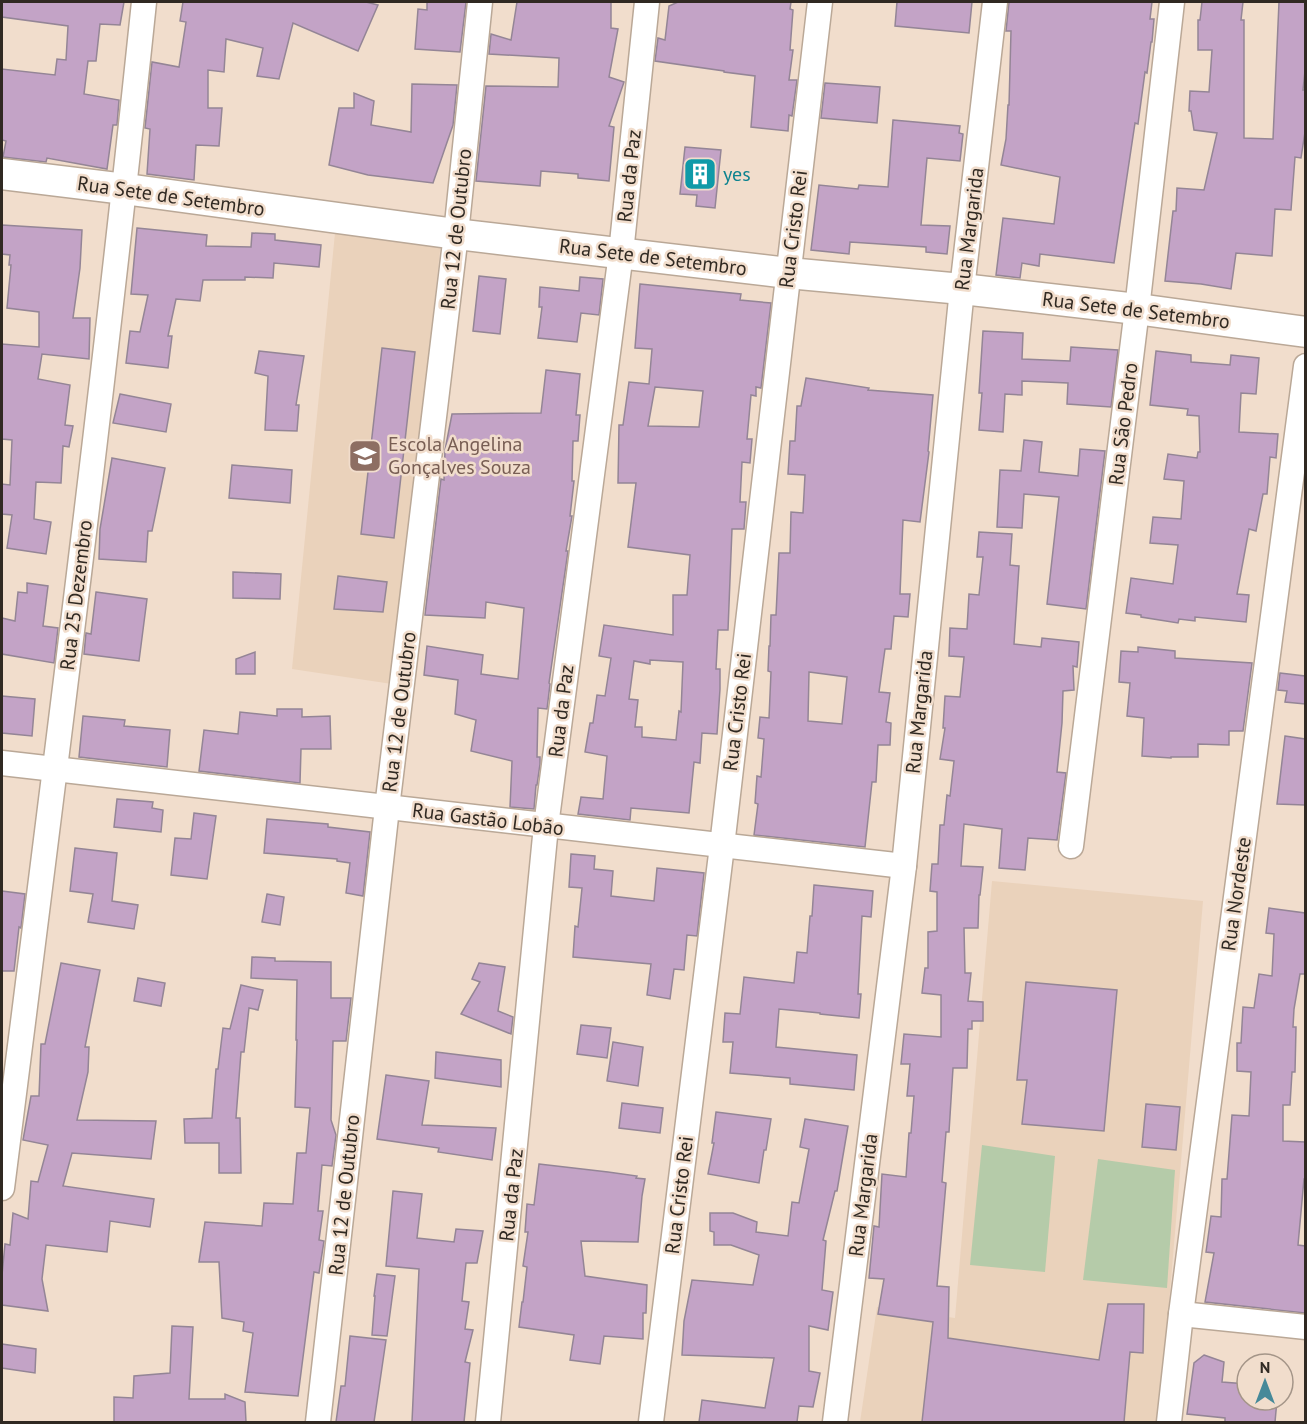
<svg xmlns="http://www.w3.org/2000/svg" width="1307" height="1424" viewBox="0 0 1307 1424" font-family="'PT Sans',sans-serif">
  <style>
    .built { fill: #ead2bb }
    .green { fill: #b5cba9 }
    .building { fill: #c3a3c6; stroke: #948596; stroke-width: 1.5; fill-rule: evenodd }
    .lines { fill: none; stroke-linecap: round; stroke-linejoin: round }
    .minor-casing { stroke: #baa897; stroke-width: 27 }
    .tertiary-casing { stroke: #baa897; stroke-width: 33 }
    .minor { stroke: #fff; stroke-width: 24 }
    .tertiary { stroke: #fff; stroke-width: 30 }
    .labels { text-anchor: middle; stroke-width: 5; stroke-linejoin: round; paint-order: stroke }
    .culture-label { font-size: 20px; fill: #0d838f; stroke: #f1ddcc; text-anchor: start }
    .street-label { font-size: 20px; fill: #302922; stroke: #f1ddcc }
    .education-label { font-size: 20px; fill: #785e54; stroke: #f1ddcc; text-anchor: start }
  </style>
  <rect width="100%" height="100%" fill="#f1ddcc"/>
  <!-- built -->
  <g class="built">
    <path d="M335 233 441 242 392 684 292 669Z"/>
    <path d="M992 881 1203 901 1159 1422H860L877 1307 955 1318Z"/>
  </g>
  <!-- green -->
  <g class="green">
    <path d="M982 1145 1055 1156 1045 1272 970 1265Z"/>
    <path d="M1098 1159 1175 1170 1167 1288 1083 1280Z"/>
  </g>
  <!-- building -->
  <g class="building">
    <path d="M2 2H124L120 25 100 24 96 61H88L84 94 119 100 117 125H113L107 169 47 158 46 162 3 157 6 141 2 140V69L55 75 57 59 66 60 68 26 2 17Z"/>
    <path d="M183 2H366L378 5 358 51 293 23 279 79 257 76 263 48 226 39 224 72 208 70V108H222L219 146 196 145 194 180 147 174 150 129 145 128 152 62 179 67 186 22 180 21Z"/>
    <path d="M427 2H466L460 52 415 49 418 9 427 10Z"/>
    <path d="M517 2H611V28L618 29 609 77 624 82 609 126 614 127 609 181 578 178V174L541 171 540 186 476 181 486 86 558 87 559 58 489 54 491 34 511 40Z"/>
    <path d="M678 2H791L790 9 793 10 790 50H793L789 80H797L792 116 789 115 788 131 751 127 755 76 724 72V71L655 61 658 38 665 40 669 6Z"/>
    <path d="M897 2H972L969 33 895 26Z"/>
    <path d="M1009 2H1152L1150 19H1154L1152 42H1151L1147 73 1145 72 1138 124 1135 123 1114 263 1040 254 1039 266 1022 263 1020 278 996 275 1003 218 1054 224 1060 177 1001 165 1006 139 1008 105H1009L1011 31H1006Z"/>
    <path d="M1202 2H1243L1241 20H1244V138L1273 139 1279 2H1305V71L1303 90H1305V132L1301 158 1295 157 1291 210 1275 209 1272 256 1236 253 1231 289 1201 284 1165 281 1173 211H1176L1177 188 1204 190 1217 133 1194 130 1191 111H1189L1190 91 1209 92 1212 50H1198V20H1200Z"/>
    <path d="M825 83 880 87 877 123 821 118Z"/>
    <path d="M412 84 457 85 453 125 433 183 368 175 329 165 339 108H354V93L374 101 371 125 411 132Z"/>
    <path d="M893 120 960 126 959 133 963 134 960 161 927 158 921 225 950 226 947 254 926 252V247L850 242 849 254 811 250 819 185 858 189 859 185 888 187Z"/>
    <path d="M685 147 721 150 715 208 696 206 697 195 680 194Z"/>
    <path d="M2 225 82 230 80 268 73 318H90L89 359 42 354 38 379 70 385 65 425 73 426 69 447 63 446 61 483 36 482 34 519 51 522 46 554 7 548 12 515 2 514V484L10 485 12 440 2 439V344L39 347V312L7 308 11 265H9L10 255 2 254Z"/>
    <path d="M137 228 207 235 206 246 251 247 252 233 275 234V240L321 245 319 267 274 263 273 278 245 277V280H203L200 301 176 299 168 336H172L168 368 126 363 130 331 140 332 148 295 131 294Z"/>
    <path d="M479 276 506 279 500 334 473 331Z"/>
    <path d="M580 277 603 279 599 315 581 313 577 342 538 338 542 307H539L540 287 579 291Z"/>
    <path d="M640 284 741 294 740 300 771 303 761 388 756 387V396L751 395 747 439H752L750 463 742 462 740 502H746L744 529H732L728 630H718L716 669H720V689L717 734 702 733 700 763 694 762 689 813 631 808 630 820 578 814 581 797 603 799 607 756 585 752 590 723H593L597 695 605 696 611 658 599 656 604 625 673 635V595H687L690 555 628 547 636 483H618L619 425H623L629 382 649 384 652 349 635 348ZM655 387 703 391 699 427 648 426ZM650 660 683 662 681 712 679 711 676 740 642 737V727H635L638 700 629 699 634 661 650 664Z"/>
    <path d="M983 331 1023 333 1022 359 1070 361 1071 347 1118 350 1111 407 1067 404 1068 383 1022 381V395L1005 394 1003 432 979 430 982 393H979Z"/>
    <path d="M382 348 415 352 394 538 361 534Z"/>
    <path d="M259 351 304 356 296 405H299L297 431 265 430 268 376 255 373Z"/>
    <path d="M1156 351 1191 355V362L1230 365 1231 355 1259 358 1256 394 1241 393 1239 432 1278 434 1276 458 1270 457 1267 494H1263L1256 531 1249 529 1237 594 1249 595 1246 622 1195 617V621L1179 619 1178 623 1141 617V615L1126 613 1131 578 1173 584 1178 545 1150 543 1153 517 1181 519 1184 481 1164 479 1168 454 1197 458 1198 452H1200L1199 416 1187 415 1188 409 1150 405Z"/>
    <path d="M546 370 580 374 576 415H580L578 441H573L572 481H574L570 516H572L566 551H568L549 683 550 684 547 709 538 708 537 757H540V764L537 785H536L534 809 510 807 512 761 471 751 476 720 455 714 458 680 424 675 427 646 483 655 481 674 518 679 524 608 486 602 485 618 425 615 441 479 444 480 445 450 452 414 541 413Z"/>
    <path d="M806 378 869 388 868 390 933 395 928 451 929 452 920 522 903 520 900 594H910L908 617 894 616 891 649H885L879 692 890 693 886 722 891 723 890 745H878L876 782H872L865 847 754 835 758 804 755 803 757 776 761 777 764 739 758 738 760 717 769 718 771 672 768 671 769 646H770L771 615H776L779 553H790L791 512 803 513 805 475 788 474 790 441H795L797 406H801ZM809 672 847 677 842 724 808 721Z"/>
    <path d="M120 394 171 404 166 432 113 423Z"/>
    <path d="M1024 440 1042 442 1039 472 1078 476 1080 449 1105 451 1086 609 1047 604 1059 497 1024 494 1022 528 997 527 1000 470 1021 471Z"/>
    <path d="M112 458 165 468 152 531H148L146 562 99 559 100 529Z"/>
    <path d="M232 465 292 470 290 503 229 498Z"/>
    <path d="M979 532 1012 534 1010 565 1019 566 1014 644 1041 647 1042 638 1079 642 1077 667 1073 666 1074 690 1063 691 1062 723 1057 772 1066 773 1057 840 1028 838 1025 870 999 868 1002 829 964 824 961 866 983 867 980 895H979L978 928H964L965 973H971L968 1001 983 1002V1021H972V1029H968L967 1068H953L949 1132H946L942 1182 946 1183 937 1286 949 1287 948 1338 1099 1360 1108 1304H1144L1143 1353 1130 1352 1124 1422H922L933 1322 878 1314 884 1279 869 1278 874 1226 879 1227 882 1174 906 1177 909 1133H911L914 1096H907L910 1064H901L904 1034 941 1037V995L922 993 925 968H928V932L937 931V892L930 891 932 864H938L940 825H944L947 795 950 796 954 761 940 759 945 728H943L945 696 960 697 964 657 949 656 950 628 967 629 969 594 979 595 983 557H977Z"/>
    <path d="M233 572 281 574 280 599 233 598Z"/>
    <path d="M338 576 387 582 383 612 334 609Z"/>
    <path d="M27 583 48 586 43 626 58 628 54 663 2 654V618L15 621 18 592 27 593Z"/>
    <path d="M96 592 147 599 139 661 84 654 86 633 91 634Z"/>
    <path d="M1138 647 1175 651V658L1252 663 1243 731H1229V745L1198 744V757H1171V758L1142 756 1144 718 1127 716 1130 683 1119 682 1121 651 1138 652Z"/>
    <path d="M255 652V674H236V659Z"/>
    <path d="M1280 673 1305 676V704L1285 702 1287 691 1278 690Z"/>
    <path d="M2 696 35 699 32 736 2 733Z"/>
    <path d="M277 709H302V717L330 716 331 749H301L300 783 199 771 204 730 238 734 240 712 277 716Z"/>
    <path d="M83 716 125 720 124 726 170 730 167 767 79 757Z"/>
    <path d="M1285 736 1305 739V805L1277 804Z"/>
    <path d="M117 799 153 802 152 808 163 810 161 832 114 827Z"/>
    <path d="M194 813 216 816 207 879 171 875 175 838 191 839Z"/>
    <path d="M267 819 328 824V827L370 832 363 896 346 893 350 863 337 861V859L264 853Z"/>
    <path d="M75 848 117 853 112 901 138 905 134 929 88 922 93 894 70 891Z"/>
    <path d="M571 854 595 856 594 869 613 871 611 896 654 901 657 868 704 873 697 936 687 935 684 970 674 969 670 999 647 995 651 964 573 957 575 926 578 927 582 888 569 887Z"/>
    <path d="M814 885 873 891 871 917 862 916 858 994H861L859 1018 820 1014V1013L779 1009 776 1047 857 1055 854 1090 790 1084V1078L730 1073 733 1042H723L725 1013 740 1014 744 977 794 983 797 952 807 953 810 916H812Z"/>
    <path d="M2 891 25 894 21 928 19 927 14 971H2Z"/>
    <path d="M267 894 284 897 280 925 262 922Z"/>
    <path d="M1269 908 1305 913V974H1300L1294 1009 1293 1027H1296L1295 1072H1292L1290 1105H1283V1141L1305 1142V1179H1304L1298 1245 1305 1246V1313L1205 1302 1214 1253 1206 1252 1211 1216 1221 1217 1222 1179H1227L1232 1115 1249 1116 1251 1072 1237 1071V1043H1241L1243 1007 1254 1008 1259 974 1272 976 1274 934 1266 933Z"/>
    <path d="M252 957 275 958V961L331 962V998H351L346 1041H333L331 1120 336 1135 332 1166 322 1165 318 1211H323L319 1240 324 1241 319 1273 314 1272 298 1396 245 1392 253 1333 243 1331 244 1322 222 1318 219 1262H199L205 1222 262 1226 264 1203 293 1204 297 1153H306L310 1108 295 1107 297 1040H296L297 980 251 978Z"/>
    <path d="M61 963 100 970 85 1047H89L88 1072 77 1120 156 1121 151 1159 72 1153 63 1186 154 1199 150 1227 110 1221 107 1252 46 1245 42 1279 48 1311 2 1305V1275L5 1244 10 1245 13 1213 28 1219 31 1181 38 1182 48 1145 23 1140 31 1096H39L41 1044H45Z"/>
    <path d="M479 963 505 967 498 1011 513 1017 511 1034 461 1014 480 982 472 979Z"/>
    <path d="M138 978 165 983 161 1006 134 1001Z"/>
    <path d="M1026 982 1117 990 1104 1131 1022 1124 1027 1080H1017Z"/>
    <path d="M241 985 263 990 258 1010 249 1008 244 1052H241L236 1118H240L241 1173H219V1143H185L184 1119 212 1118 216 1069H218L223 1028 230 1029Z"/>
    <path d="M581 1025 611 1028 607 1058 577 1054Z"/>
    <path d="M613 1042 643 1047 638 1086 607 1081Z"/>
    <path d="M436 1052 501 1060V1087L435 1078Z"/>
    <path d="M386 1075 429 1081 422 1125 496 1128 492 1160 438 1152 439 1148 377 1139Z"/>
    <path d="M622 1103 663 1108 660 1133 619 1128Z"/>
    <path d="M1146 1104 1180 1107 1176 1150 1142 1147Z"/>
    <path d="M716 1112 771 1119 766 1150H764L759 1183 708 1174 714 1143H712Z"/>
    <path d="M805 1119 848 1126 837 1191H835L823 1240 826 1241 822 1290 833 1292 828 1330 809 1326V1371L820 1373 813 1407 799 1406 797 1422H699L702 1400 765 1408 774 1358 682 1355 684 1321 692 1280 753 1285 759 1255 731 1245H714V1232L710 1231V1213H733L757 1222 756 1232 788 1236 792 1202 799 1203 809 1149 800 1147Z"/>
    <path d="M539 1164 608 1172 637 1176 636 1178 645 1179 642 1196 638 1242 581 1241 585 1276 647 1285 646 1313H643V1339L604 1336 600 1364 570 1360 574 1335 519 1327 522 1302H523L527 1267 523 1266 528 1232H525L527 1204 534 1205Z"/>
    <path d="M393 1191 422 1194 417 1238 454 1242 456 1229 483 1231 477 1263H466L462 1301 469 1302 465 1329 473 1330 465 1362 470 1363 464 1422H412L419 1269 386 1266Z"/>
    <path d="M377 1274 395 1276 387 1336 372 1335 375 1296H374Z"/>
    <path d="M172 1326 193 1327 189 1399H225V1394L245 1402 246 1422H114V1397L133 1398 134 1376 170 1373Z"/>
    <path d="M350 1336 386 1340 374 1422H336L341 1386H345Z"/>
    <path d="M2 1344 36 1349 35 1373 2 1368Z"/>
    <path d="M1204 1355 1224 1362 1222 1382 1247 1384V1400H1277L1275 1422H1225V1418L1187 1414 1194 1363Z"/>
  </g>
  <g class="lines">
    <defs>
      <g id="minor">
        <path d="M2 763 904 866"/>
        <path d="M1071 846 1137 309 1172 2"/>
        <path d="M2 1188C52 793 103 398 144 2"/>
        <path d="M1181 1314 1306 1327"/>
        <path d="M318 1422 387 808 456 234 480 2"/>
        <path d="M488 1422 546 826 621 253 647 2"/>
        <path d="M651 1422 722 846 820 2"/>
        <path d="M835 1422 904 866 962 289 995 2"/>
        <path d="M1169 1422 1181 1314 1306 366"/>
      </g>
      <path id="tertiary" d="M2 174 125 189 456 234 788 273 962 289 1137 309 1306 332"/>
    </defs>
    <!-- minor casing -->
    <use href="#minor" class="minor-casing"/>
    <!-- tertiary casing -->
    <use href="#tertiary" class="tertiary-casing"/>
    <!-- minor -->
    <use href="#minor" class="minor"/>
    <!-- tertiary -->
    <use href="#tertiary" class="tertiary"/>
  </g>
  <!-- icons -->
  <defs>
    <symbol id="building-square" viewBox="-11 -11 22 22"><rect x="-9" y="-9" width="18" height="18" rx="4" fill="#0f9aa8" stroke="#f1ddcc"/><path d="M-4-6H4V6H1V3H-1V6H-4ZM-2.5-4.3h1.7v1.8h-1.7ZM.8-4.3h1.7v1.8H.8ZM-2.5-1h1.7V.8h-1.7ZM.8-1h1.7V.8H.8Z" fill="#fff"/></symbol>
    <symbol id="school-square" viewBox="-11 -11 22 22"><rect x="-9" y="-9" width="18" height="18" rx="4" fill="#8d6e63" stroke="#f1ddcc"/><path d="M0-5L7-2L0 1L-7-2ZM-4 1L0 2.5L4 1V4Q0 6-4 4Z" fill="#fff"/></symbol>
  </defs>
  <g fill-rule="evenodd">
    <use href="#building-square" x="681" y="155" width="38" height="38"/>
    <use href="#school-square" x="346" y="437" width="38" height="38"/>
  </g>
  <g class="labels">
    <!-- culture labels -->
    <g class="culture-label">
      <text x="723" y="181">yes</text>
    </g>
    <!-- street labels -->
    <g class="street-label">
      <text transform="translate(629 176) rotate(-84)" y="7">Rua da Paz</text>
      <text transform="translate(171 196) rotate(8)" y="7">Rua Sete de Setembro</text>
      <text transform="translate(456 229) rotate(-84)" y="7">Rua 12 de Outubro</text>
      <text transform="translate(793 229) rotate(-83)" y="7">Rua Cristo Rei</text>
      <text transform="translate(969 229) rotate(-83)" y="7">Rua Margarida</text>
      <text transform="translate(653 257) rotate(7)" y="7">Rua Sete de Setembro</text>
      <text transform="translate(1136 310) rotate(7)" y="7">Rua Sete de Setembro</text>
      <text transform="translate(1123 424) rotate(-83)" y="7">Rua São Pedro</text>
      <text transform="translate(76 595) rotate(-83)" y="7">Rua 25 Dezembro</text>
      <text transform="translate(561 711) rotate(-83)" y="7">Rua da Paz</text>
      <text transform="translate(399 712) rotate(-83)" y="7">Rua 12 de Outubro</text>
      <text transform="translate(737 712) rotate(-83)" y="7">Rua Cristo Rei</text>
      <text transform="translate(919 712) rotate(-84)" y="7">Rua Margarida</text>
      <text transform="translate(488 819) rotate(7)" y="7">Rua Gastão Lobão</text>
      <text transform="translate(1236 894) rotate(-82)" y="7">Rua Nordeste</text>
      <text transform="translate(344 1195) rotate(-84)" y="7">Rua 12 de Outubro</text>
      <text transform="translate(511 1195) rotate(-84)" y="7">Rua da Paz</text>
      <text transform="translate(679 1195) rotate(-83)" y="7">Rua Cristo Rei</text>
      <text transform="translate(863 1195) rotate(-83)" y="7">Rua Margarida</text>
    </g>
    <!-- education labels -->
    <g class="education-label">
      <text x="388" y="451">Escola Angelina<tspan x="388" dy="23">Gonçalves Souza</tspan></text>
    </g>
  </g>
  <!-- border -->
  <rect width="1307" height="1424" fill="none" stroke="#302922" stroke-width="6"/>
  <!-- north arrow -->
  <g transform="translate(1265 1382)"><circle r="28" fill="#f1ddcc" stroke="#a49588" stroke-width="1.5"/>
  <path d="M0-4.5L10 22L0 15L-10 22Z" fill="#468999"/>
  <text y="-9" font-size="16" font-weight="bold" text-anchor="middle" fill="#302922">N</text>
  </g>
</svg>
